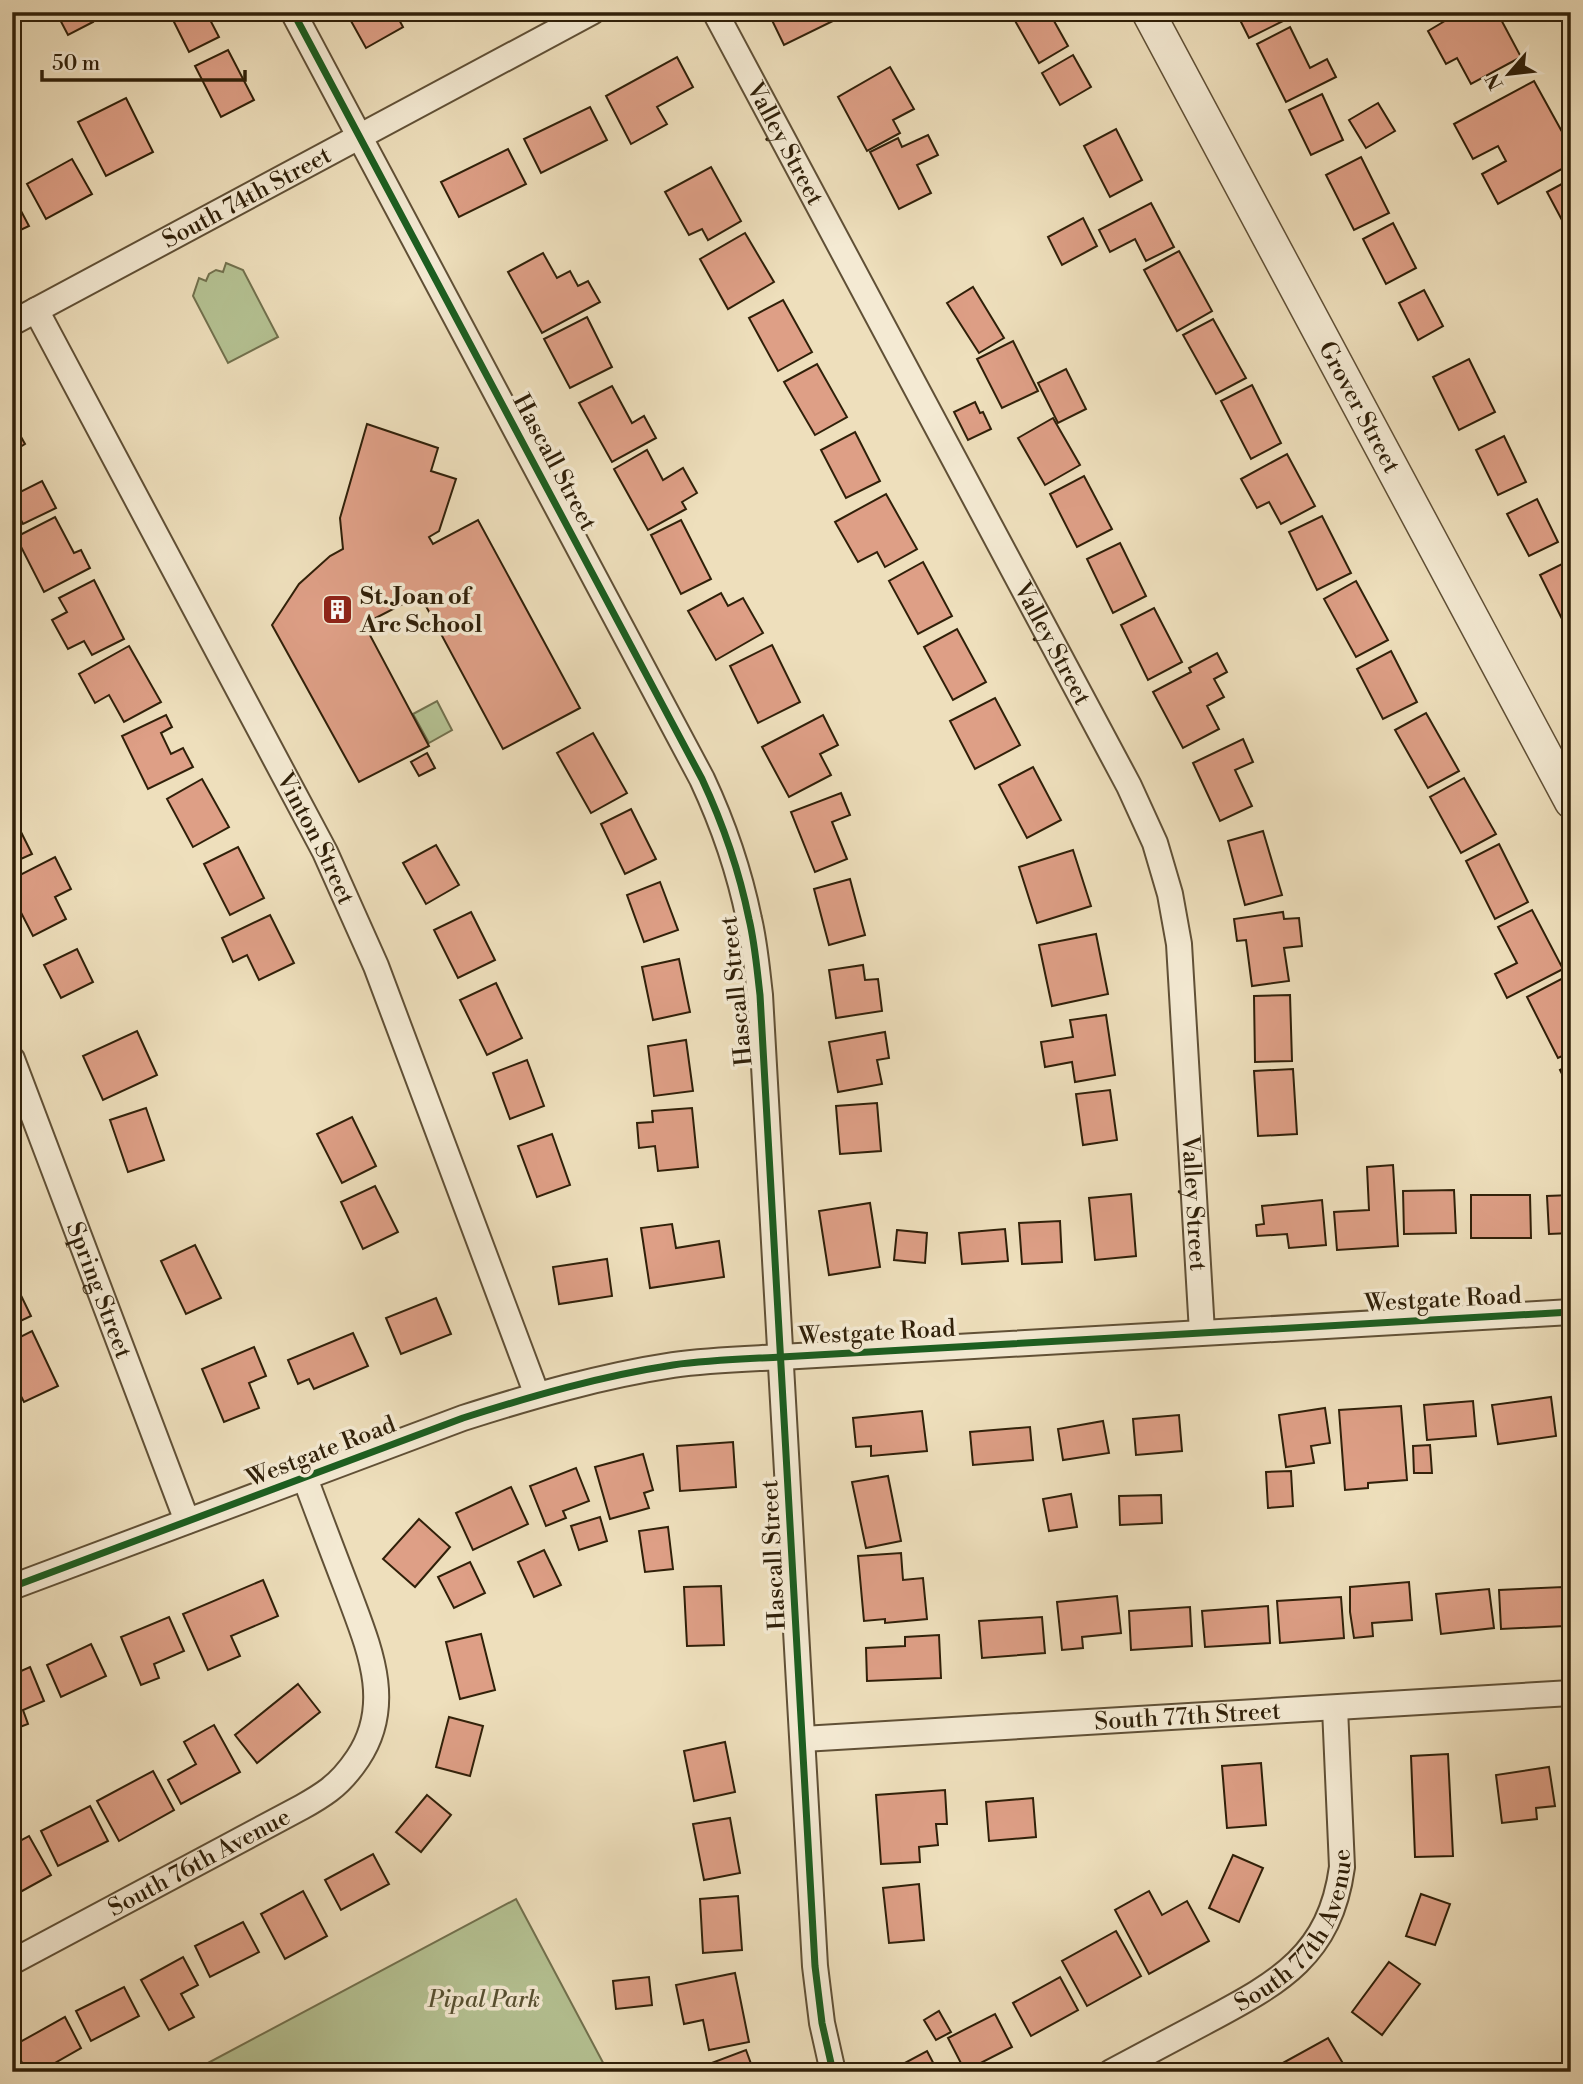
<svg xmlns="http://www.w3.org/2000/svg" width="1583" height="2084" viewBox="0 0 1583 2084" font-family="'Libre Bodoni',serif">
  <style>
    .green { fill: #b5c293; stroke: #72714e; stroke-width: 2 }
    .building { fill: #de9f86; stroke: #302009; stroke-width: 2 }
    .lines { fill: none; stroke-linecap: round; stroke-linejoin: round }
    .minor-casing { stroke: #605036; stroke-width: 28 }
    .tertiary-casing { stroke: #605036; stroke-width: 35 }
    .minor { stroke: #f4ead3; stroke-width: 24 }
    .tertiary { stroke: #f4ead3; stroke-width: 32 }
    .cycleway-casing { stroke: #f4ead3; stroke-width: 11 }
    .cycleway { stroke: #1b5e20; stroke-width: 7 }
    .labels { text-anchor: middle; stroke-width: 7; stroke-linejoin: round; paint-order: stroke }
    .street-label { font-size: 24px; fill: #302009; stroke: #f4ead3 }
    .poi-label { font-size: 24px; font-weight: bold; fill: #302009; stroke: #f4ead3; text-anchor: start }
    .park-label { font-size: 24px; font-style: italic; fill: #585132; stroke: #f4ead3 }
  </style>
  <rect width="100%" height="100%" fill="#eedfbc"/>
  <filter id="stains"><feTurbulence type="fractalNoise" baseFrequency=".00286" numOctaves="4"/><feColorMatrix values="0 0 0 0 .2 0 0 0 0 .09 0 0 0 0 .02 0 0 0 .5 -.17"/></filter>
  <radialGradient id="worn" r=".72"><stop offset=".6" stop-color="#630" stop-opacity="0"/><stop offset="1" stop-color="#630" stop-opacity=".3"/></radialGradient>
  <!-- green -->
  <g class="green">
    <path d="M226 263 243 270 278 337 228 363 193 296 199 278 206 281 209 274 216 270 223 272Z"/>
    <path d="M437 701 452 730 429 743 413 714Z"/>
    <path d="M516 1899 608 2072H191Z"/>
  </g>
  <!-- building -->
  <g class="building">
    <path d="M56 12H88L93 22 68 35Z"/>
    <path d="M169 12H206L219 37 189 52Z"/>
    <path d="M346 12H395L403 27 366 48Z"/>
    <path d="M768 12H836L839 18 784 45Z"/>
    <path d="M1010 12H1049L1068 46 1039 63Z"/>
    <path d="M1236 12H1278L1283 21 1249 38Z"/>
    <path d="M1460 12H1497L1521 57 1471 84 1457 58 1446 64 1428 31Z"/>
    <path d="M1290 27 1310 68 1327 59 1336 77 1286 102 1257 44Z"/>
    <path d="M228 50 254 100 221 117 195 66Z"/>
    <path d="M1073 55 1091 87 1060 105 1042 73Z"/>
    <path d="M677 57 693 87 657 107 667 124 631 144 606 96Z"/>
    <path d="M890 67 914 109 893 120 900 133 867 151 838 97Z"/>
    <path d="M1534 81 1571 148V164L1498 204 1482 174 1506 161 1498 146 1473 159 1454 124Z"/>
    <path d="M1322 94 1343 140 1311 155 1289 110Z"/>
    <path d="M126 98 153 152 106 176 78 122Z"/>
    <path d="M1378 103 1395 131 1366 148 1349 120Z"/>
    <path d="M590 107 607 140 541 173 524 139Z"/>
    <path d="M1116 129 1142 180 1110 197 1084 146Z"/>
    <path d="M928 135 938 155 917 165 931 193 899 209 870 152 898 138 902 147Z"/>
    <path d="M508 149 526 184 459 217 441 182Z"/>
    <path d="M1361 157 1389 213 1354 230 1326 175Z"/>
    <path d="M72 159 92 194 46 219 27 184Z"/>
    <path d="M711 167 741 221 708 240 702 229 689 235 665 192Z"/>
    <path d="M1571 179V237L1547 192Z"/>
    <path d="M12 194 29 226 12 234Z"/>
    <path d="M1151 203 1174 247 1146 261 1135 239 1110 252 1099 230Z"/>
    <path d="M1083 218 1097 246 1062 265 1048 237Z"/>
    <path d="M1393 223 1416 268 1386 284 1363 239Z"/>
    <path d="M745 233 774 282 728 309 700 259Z"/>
    <path d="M1179 251 1212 311 1177 331 1144 270Z"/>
    <path d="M543 253 557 278 570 271 578 286 588 281 600 302 542 333 508 272Z"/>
    <path d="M973 287 1004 338 979 353 947 303Z"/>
    <path d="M1424 290 1443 326 1418 340 1399 303Z"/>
    <path d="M783 300 812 352 778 371 749 318Z"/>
    <path d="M587 317 612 367 570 388 544 339Z"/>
    <path d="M1213 319 1246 378 1216 394 1183 335Z"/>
    <path d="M1013 341 1038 391 1002 408 977 359Z"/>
    <path d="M1469 359 1495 412 1459 430 1433 377Z"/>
    <path d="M817 364 847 417 815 435 784 382Z"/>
    <path d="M1066 369 1086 409 1058 423 1038 383Z"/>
    <path d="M1252 385 1281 443 1251 459 1221 401Z"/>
    <path d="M612 386 632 423 644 416 656 438 612 462 579 403Z"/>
    <path d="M975 402 980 413 983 412 991 429 968 440 954 412Z"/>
    <path d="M1053 418 1080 465 1045 485 1018 438Z"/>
    <path d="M12 421 25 444 12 452Z"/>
    <path d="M367 424 438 448 431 471 456 479 439 531 429 537 433 544 478 520 580 708 503 749 420 595 364 624 429 746 359 782 272 625 299 584 330 556 343 549 340 518Z"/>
    <path d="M855 432 880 481 846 498 821 450Z"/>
    <path d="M1504 436 1526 482 1498 495 1476 450Z"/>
    <path d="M647 450 663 480 683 468 697 493 682 502 686 509 648 530 614 469Z"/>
    <path d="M1287 454 1315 506 1281 524 1269 502 1257 508 1241 479Z"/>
    <path d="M1084 476 1112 529 1077 547 1050 494Z"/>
    <path d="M42 481 56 508 23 524 12 503V496Z"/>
    <path d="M886 494 917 549 885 567 877 552 858 562 835 522Z"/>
    <path d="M1537 499 1558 542 1529 556 1507 514Z"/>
    <path d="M1322 516 1351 573 1317 590 1289 532Z"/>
    <path d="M55 517 74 553 81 550 90 568 44 592 16 537Z"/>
    <path d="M681 520 711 579 681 594 651 535Z"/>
    <path d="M1120 543 1146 596 1113 613 1087 559Z"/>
    <path d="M1570 560 1571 617 1563 621 1540 575Z"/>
    <path d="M923 562 952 616 918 634 889 581Z"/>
    <path d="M94 580 124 639 92 655 84 641 68 649 52 620 67 612 59 598Z"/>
    <path d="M1356 581 1388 640 1356 657 1324 599Z"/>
    <path d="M721 593 728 606 743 598 763 633 716 660 688 611Z"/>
    <path d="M1154 608 1182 662 1148 680 1121 625Z"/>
    <path d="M957 629 986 682 953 700 924 647Z"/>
    <path d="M772 645 800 702 758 723 730 666Z"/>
    <path d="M129 646 161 702 124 722 109 695 95 703 79 674Z"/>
    <path d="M1391 651 1417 702 1383 719 1357 669Z"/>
    <path d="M1217 653 1227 672 1214 679 1224 697 1207 706 1219 729 1183 748 1153 692 1191 672 1189 668Z"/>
    <path d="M995 698 1020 745 975 769 950 721Z"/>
    <path d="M1426 713 1459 771 1428 788 1395 730Z"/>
    <path d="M166 715 172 727 161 733 171 754 183 748 193 767 148 789 122 736Z"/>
    <path d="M823 715 838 745 820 754 831 775 789 797 762 747Z"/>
    <path d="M593 733 627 793 591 813 557 753Z"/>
    <path d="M1243 739 1253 762 1235 770 1252 806 1220 821 1193 763Z"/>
    <path d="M427 753 435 768 419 776 411 762Z"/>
    <path d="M1033 767 1061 820 1027 838 999 785Z"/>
    <path d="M1464 778 1496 834 1461 853 1430 797Z"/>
    <path d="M202 779 229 827 193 847 167 799Z"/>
    <path d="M841 793 850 815 832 822 847 859 815 872 791 812Z"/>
    <path d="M631 809 656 859 625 874 601 824Z"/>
    <path d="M12 814 32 854 12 863Z"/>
    <path d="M1263 831 1282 895 1245 905 1228 841Z"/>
    <path d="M1499 844 1528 902 1495 919 1466 861Z"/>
    <path d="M436 845 459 885 426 904 403 863Z"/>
    <path d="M238 847 264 898 230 915 204 864Z"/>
    <path d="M1073 850 1091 906 1037 923 1019 867Z"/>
    <path d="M55 857 71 889 55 897 66 919 33 936 12 895V879Z"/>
    <path d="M850 879 865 935 829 945 814 889Z"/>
    <path d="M660 882 678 930 644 942 627 895Z"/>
    <path d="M1532 910 1563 969 1507 998 1495 974 1517 963 1498 927Z"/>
    <path d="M471 912 495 960 458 978 434 930Z"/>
    <path d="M1283 912 1284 919 1299 918 1302 946 1284 948 1289 981 1252 986 1246 940 1237 941 1234 919Z"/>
    <path d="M270 915 294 963 259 980 247 955 233 962 222 938Z"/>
    <path d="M1096 934 1108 994 1052 1006 1039 945Z"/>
    <path d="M77 949 93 982 61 998 44 965Z"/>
    <path d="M679 959 690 1012 653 1020 642 967Z"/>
    <path d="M863 965 865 980 878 979 882 1011 836 1018 829 970Z"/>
    <path d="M1567 976 1571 983V1052L1558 1058 1527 997Z"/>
    <path d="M496 983 522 1038 487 1055 460 1000Z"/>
    <path d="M1290 995 1292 1061 1255 1062 1254 996Z"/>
    <path d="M1106 1015 1115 1075 1075 1082 1072 1062 1045 1067 1041 1042 1073 1037 1070 1020Z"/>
    <path d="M137 1031 157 1075 103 1100 83 1056Z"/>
    <path d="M885 1032 889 1058 877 1060 882 1084 838 1092 829 1042Z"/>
    <path d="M686 1040 693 1091 654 1096 648 1046Z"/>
    <path d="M527 1060 544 1106 510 1119 493 1073Z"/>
    <path d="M1571 1064V1092L1560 1070Z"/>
    <path d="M1293 1069 1297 1134 1258 1136 1254 1071Z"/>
    <path d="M1110 1090 1117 1140 1083 1145 1076 1094Z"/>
    <path d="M877 1103 881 1151 840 1154 836 1106Z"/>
    <path d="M146 1108 164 1160 128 1172 110 1120Z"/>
    <path d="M692 1108 698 1167 658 1171 655 1146 639 1148 637 1123 653 1122 652 1111Z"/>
    <path d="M352 1117 376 1166 342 1183 317 1134Z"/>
    <path d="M552 1134 570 1185 537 1197 518 1146Z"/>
    <path d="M1393 1165 1398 1246 1337 1250 1334 1212 1369 1210 1367 1167Z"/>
    <path d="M375 1186 398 1232 363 1249 341 1202Z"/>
    <path d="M1454 1190 1456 1233 1404 1234 1403 1191Z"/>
    <path d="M1131 1194 1136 1256 1095 1260 1089 1198Z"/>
    <path d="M1471 1195H1530L1531 1238H1471Z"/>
    <path d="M1571 1195V1233L1549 1234 1547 1196Z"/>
    <path d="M1322 1200 1326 1245 1289 1248 1287 1234 1257 1236 1256 1225 1264 1224 1262 1206Z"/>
    <path d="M870 1203 880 1267 829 1275 819 1211Z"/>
    <path d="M1060 1221 1062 1262 1022 1264 1019 1223Z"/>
    <path d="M672 1224 676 1248 719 1241 724 1277 650 1288 641 1228Z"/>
    <path d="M1005 1229 1008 1261 962 1264 959 1233Z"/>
    <path d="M897 1230 927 1233 925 1263 894 1260Z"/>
    <path d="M195 1245 221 1298 186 1314 161 1261Z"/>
    <path d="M607 1259 612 1296 559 1304 553 1267Z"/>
    <path d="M12 1277 31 1316 12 1325Z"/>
    <path d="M436 1298 451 1334 401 1354 386 1318Z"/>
    <path d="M32 1331 58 1386 24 1402 12 1379V1341Z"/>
    <path d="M353 1333 368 1366 314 1389 309 1379 298 1384 288 1360Z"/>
    <path d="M254 1347 266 1376 249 1383 259 1408 224 1422 202 1369Z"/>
    <path d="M1551 1397 1556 1436 1498 1444 1492 1405Z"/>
    <path d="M1473 1401 1476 1436 1427 1440 1424 1405Z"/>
    <path d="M1401 1406 1407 1480 1368 1483V1488L1345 1490 1339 1410Z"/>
    <path d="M1325 1408 1330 1443 1311 1446 1314 1463 1286 1467 1279 1415Z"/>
    <path d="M922 1411 927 1451 871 1456V1446L856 1447 853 1418Z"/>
    <path d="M1179 1415 1182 1451 1136 1455 1133 1419Z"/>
    <path d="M1103 1421 1109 1453 1063 1460 1058 1429Z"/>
    <path d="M1030 1427 1033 1460 973 1465 970 1432Z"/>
    <path d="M733 1442 736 1487 680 1491 677 1446Z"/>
    <path d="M1430 1445 1432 1473H1414L1413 1446Z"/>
    <path d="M643 1454 653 1490 644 1493 649 1508 610 1519 595 1467Z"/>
    <path d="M576 1468 589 1501 563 1511 566 1518 546 1526 530 1486Z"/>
    <path d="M1291 1471 1293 1506 1268 1508 1266 1472Z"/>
    <path d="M888 1476 901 1541 866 1548 852 1482Z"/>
    <path d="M511 1487 528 1524 473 1550 456 1513Z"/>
    <path d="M1071 1494 1077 1527 1049 1531 1043 1499Z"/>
    <path d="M1161 1495 1162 1523 1120 1525 1119 1496Z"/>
    <path d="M600 1517 607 1541 579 1550 571 1526Z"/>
    <path d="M419 1519 450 1547 415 1587 383 1559Z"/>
    <path d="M668 1527 673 1569 645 1572 639 1531Z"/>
    <path d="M544 1550 561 1585 534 1597 518 1562Z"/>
    <path d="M901 1553 903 1580 923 1578 927 1619 885 1623V1619L864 1621 858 1556Z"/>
    <path d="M470 1562 485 1593 454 1608 438 1577Z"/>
    <path d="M263 1580 278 1616 231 1636 240 1656 208 1670 183 1614Z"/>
    <path d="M1409 1582 1412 1620 1372 1623 1373 1636 1354 1638 1350 1612V1587Z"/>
    <path d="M721 1586 724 1645 687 1646 684 1587Z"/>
    <path d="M1563 1587 1565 1626 1501 1629 1499 1590Z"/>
    <path d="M1489 1589 1494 1628 1441 1634 1436 1594Z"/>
    <path d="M1117 1596 1121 1633 1082 1637 1083 1648 1062 1650 1057 1602Z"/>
    <path d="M1341 1597 1344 1638 1280 1643 1277 1601Z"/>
    <path d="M1268 1606 1270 1643 1205 1647 1202 1611Z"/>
    <path d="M1190 1607 1192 1646 1131 1650 1129 1611Z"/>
    <path d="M169 1617 184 1651 154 1664 159 1678 141 1685 121 1637Z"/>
    <path d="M1042 1617 1045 1653 982 1658 979 1621Z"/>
    <path d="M481 1634 495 1690 460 1699 446 1642Z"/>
    <path d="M939 1635 941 1678 867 1681 866 1648 905 1646V1637Z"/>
    <path d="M91 1644 106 1676 61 1697 47 1665Z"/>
    <path d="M30 1667 44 1701 23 1710 28 1724 12 1730V1675Z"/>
    <path d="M298 1684 320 1712 257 1763 235 1735Z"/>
    <path d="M449 1717 483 1726 470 1776 436 1767Z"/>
    <path d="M214 1725 240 1772 181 1804 168 1780 196 1764 184 1742Z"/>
    <path d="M725 1742 735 1792 694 1801 684 1751Z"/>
    <path d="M1448 1754 1453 1856 1415 1857 1411 1756Z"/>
    <path d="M1261 1763 1266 1825 1227 1828 1222 1766Z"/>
    <path d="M1549 1767 1555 1806 1536 1808 1537 1819 1502 1823 1496 1775Z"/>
    <path d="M153 1771 174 1810 119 1841 97 1801Z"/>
    <path d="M945 1790 947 1824H936L938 1845 919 1847 920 1862 881 1864 876 1795Z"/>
    <path d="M427 1795 451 1815 421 1852 396 1832Z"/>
    <path d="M1033 1798 1036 1837 989 1841 986 1802Z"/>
    <path d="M90 1806 108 1841 58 1866 41 1831Z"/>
    <path d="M730 1818 740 1873 704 1880 693 1824Z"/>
    <path d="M29 1836 51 1875 13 1896 12 1845Z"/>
    <path d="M373 1854 389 1884 341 1910 325 1880Z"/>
    <path d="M1233 1855 1263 1868 1239 1922 1209 1908Z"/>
    <path d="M919 1884 924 1940 889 1943 883 1888Z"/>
    <path d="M303 1891 327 1936 285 1959 261 1914Z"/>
    <path d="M1149 1891 1162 1915 1187 1901 1209 1941 1149 1974 1115 1910Z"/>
    <path d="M1421 1894 1450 1904 1435 1945 1406 1936Z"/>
    <path d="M738 1896 742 1950 703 1953 700 1899Z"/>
    <path d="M243 1922 259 1952 210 1977 195 1946Z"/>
    <path d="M1116 1931 1141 1976 1087 2006 1062 1961Z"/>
    <path d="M183 1957 198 1985 181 1994 194 2017 169 2030 141 1980Z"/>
    <path d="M1389 1962 1420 1984 1382 2035 1352 2012Z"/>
    <path d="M735 1973 749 2042 709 2050 703 2020 684 2024 676 1985Z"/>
    <path d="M649 1977 652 2005 616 2009 613 1981Z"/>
    <path d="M1060 1977 1078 2010 1031 2036 1013 2003Z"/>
    <path d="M124 1987 139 2016 91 2041 76 2011Z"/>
    <path d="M939 2011 951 2032 936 2040 924 2020Z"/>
    <path d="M995 2014 1012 2047 965 2071 948 2038Z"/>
    <path d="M65 2017 81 2048 39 2072H27L13 2046Z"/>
    <path d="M1328 2038 1348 2072H1285L1281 2064Z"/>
    <path d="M746 2050 754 2072H694L693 2070Z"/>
    <path d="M927 2051 938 2072H888Z"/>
  </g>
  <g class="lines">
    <defs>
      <g id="minor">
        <path d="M293 12 702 779C723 824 739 870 749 919 755 944 757 970 760 995L815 1966 822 2023 833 2072"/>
        <path id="s1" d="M715 12 1129 786 1155 843 1170 894 1179 944 1202 1332"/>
        <path id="s2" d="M36 310 325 852 376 966 537 1395"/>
        <path id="s3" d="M12 323 592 12"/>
        <path id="s4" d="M12 1059 187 1521"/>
        <path d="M12 1587 463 1418C532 1396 601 1376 673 1365 709 1360 745 1359 781 1357L1571 1312"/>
        <path id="s5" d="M803 1739 1571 1693"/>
        <path id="s6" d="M12 1962 302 1807C311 1802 321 1796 329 1790 341 1781 350 1770 358 1758 394 1704 369 1648 349 1594 334 1555 319 1516 305 1478"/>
        <path id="s7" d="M1111 2072C1143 2055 1175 2038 1207 2021 1280 1982 1330 1955 1342 1867L1335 1708"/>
      </g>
      <g id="tertiary">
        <path id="s8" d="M1148 12 1571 802"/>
      </g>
    </defs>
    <!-- minor casing -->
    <use href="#minor" class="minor-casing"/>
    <!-- tertiary casing -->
    <use href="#tertiary" class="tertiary-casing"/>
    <!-- minor -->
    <use href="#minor" class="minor"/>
    <!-- tertiary -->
    <use href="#tertiary" class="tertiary"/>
    <defs>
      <g id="cycleway">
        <path d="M293 12 702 779C723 824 739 870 749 919 755 944 757 970 760 995L815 1966 822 2023 833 2072"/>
        <path d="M12 1587 463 1418C532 1396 601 1376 673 1365 709 1360 745 1359 781 1357L1571 1312"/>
      </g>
    </defs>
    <!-- cycleway casing -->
    <use href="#cycleway" class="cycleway-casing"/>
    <!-- cycleway -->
    <use href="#cycleway" class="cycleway"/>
  </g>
  <!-- icons -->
  <defs>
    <symbol id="building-square" viewBox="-11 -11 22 22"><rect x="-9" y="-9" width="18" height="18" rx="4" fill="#8f2418" stroke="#f4ead3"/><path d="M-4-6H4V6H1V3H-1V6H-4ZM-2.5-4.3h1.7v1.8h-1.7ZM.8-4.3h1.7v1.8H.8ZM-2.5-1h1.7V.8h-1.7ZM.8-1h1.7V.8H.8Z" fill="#fff"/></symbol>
  </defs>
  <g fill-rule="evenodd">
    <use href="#building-square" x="320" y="592" width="35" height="35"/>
  </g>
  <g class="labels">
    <!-- street labels -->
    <g class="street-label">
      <text dy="8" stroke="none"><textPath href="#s1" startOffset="149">Valley Street</textPath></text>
      <text dy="8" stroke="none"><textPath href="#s3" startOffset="266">South 74th Street</textPath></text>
      <text dy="8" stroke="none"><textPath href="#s8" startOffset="448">Grover Street</textPath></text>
      <text transform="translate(555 462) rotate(62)" y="8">Hascall Street</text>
      <text dy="8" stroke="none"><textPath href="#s1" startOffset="716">Valley Street</textPath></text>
      <text dy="8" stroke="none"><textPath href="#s2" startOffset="598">Vinton Street</textPath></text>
      <text transform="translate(736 991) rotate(-96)" y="8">Hascall Street</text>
      <text dy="8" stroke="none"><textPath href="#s1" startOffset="1304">Valley Street</textPath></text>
      <text dy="8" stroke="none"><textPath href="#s4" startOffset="247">Spring Street</textPath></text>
      <text transform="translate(1443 1299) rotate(-3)" y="8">Westgate Road</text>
      <text transform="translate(877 1332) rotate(-3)" y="8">Westgate Road</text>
      <text transform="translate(321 1451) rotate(-21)" y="8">Westgate Road</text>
      <text transform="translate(773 1555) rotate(-93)" y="8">Hascall Street</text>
      <text dy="8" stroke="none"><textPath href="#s5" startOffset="385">South 77th Street</textPath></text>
      <text dy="8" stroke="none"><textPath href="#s6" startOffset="212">South 76th Avenue</textPath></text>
      <text dy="8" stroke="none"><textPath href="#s7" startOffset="242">South 77th Avenue</textPath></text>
    </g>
    <!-- poi labels -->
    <g class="poi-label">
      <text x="360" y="604">St. Joan of<tspan x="360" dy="28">Arc School</tspan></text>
    </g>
    <!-- park labels -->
    <g class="park-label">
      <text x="484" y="2007">Pipal Park</text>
    </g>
  </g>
  <!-- margin -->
  <rect width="1583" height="2084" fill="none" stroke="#eedfbc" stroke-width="42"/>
  <rect x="14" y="14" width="1555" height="2056" fill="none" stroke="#302009" stroke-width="3.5"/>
  <rect x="21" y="21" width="1541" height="2042" fill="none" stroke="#302009" stroke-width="2"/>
  <!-- north arrow -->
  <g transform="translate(1509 74) rotate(242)" stroke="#f4ead3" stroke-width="5" paint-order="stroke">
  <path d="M0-5L12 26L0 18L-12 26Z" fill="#302009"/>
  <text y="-10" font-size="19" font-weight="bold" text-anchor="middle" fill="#302009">N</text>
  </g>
  <!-- scale -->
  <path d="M42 70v10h203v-10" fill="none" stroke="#302009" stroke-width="3.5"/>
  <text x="52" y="70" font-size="21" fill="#302009" stroke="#f4ead3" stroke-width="5" paint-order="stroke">50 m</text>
  <rect width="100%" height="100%" filter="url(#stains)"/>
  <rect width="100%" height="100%" fill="url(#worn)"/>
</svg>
